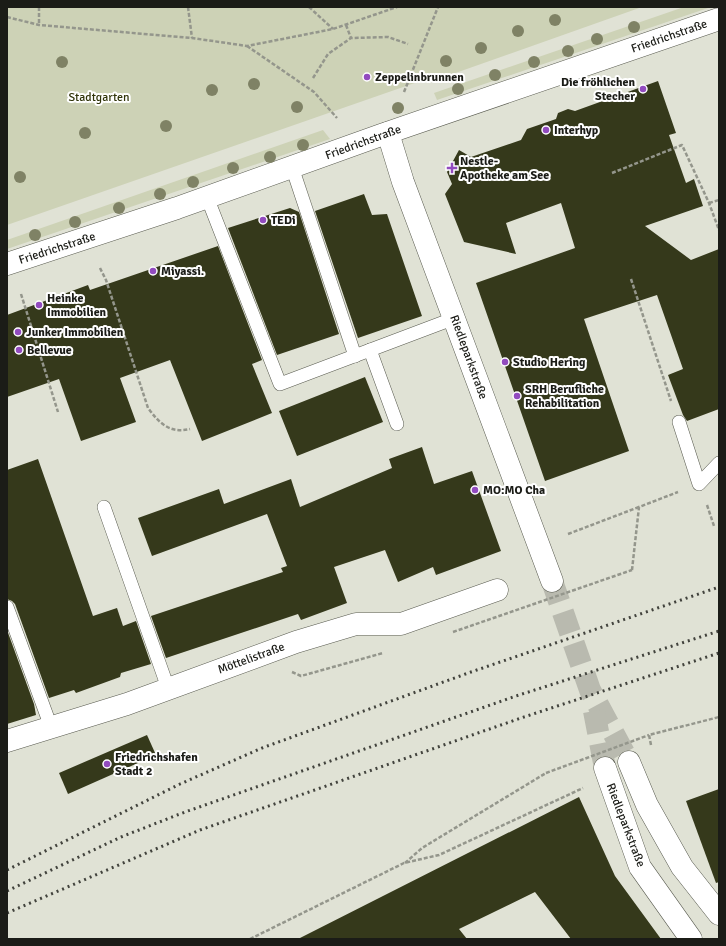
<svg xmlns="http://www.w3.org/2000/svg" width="726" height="946" viewBox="0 0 726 946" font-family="Signika,sans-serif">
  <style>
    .green { fill: #cdd2b6 }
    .building { fill: #35391b }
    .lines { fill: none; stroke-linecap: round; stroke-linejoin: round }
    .tertiary-tunnel { stroke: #b9baaf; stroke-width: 22; stroke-dasharray: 22 11; stroke-linecap: butt }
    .service-casing { stroke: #595b50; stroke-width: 14 }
    .minor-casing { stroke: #595b50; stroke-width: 23 }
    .tertiary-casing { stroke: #595b50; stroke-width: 23 }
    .secondary-casing { stroke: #595b50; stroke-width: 23 }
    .path { stroke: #94968c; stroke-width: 2.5; stroke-dasharray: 4 2; stroke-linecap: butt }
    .service { stroke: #fff; stroke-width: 13 }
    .minor { stroke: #fff; stroke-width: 22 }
    .tertiary { stroke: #fff; stroke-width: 22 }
    .secondary { stroke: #fff; stroke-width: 22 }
    .rail { stroke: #42433d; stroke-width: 3; stroke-dasharray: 2 4; stroke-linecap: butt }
    .path-bridge { stroke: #94968c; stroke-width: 2.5; stroke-dasharray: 4 2; stroke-linecap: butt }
    .tree { fill: #7f8265 }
    .poi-dot { fill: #924bbf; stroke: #fff; stroke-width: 1.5 }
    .labels { text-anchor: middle; stroke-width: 4; stroke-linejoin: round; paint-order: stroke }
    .street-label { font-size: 12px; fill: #1b1c17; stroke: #fff }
    .poi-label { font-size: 12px; font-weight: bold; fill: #1b1c17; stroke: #fff; text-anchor: start }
    .park-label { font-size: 12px; fill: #303409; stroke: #fff }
  </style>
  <rect width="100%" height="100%" fill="#e0e2d5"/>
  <!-- green -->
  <g class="green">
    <path d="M7 7H642L430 82 429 78 7 225Z"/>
    <path d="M684 7H711L437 100 434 93Z"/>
    <path d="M323 130 330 139 7 249V240Z"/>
  </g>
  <!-- building -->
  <g class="building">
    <path d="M658 81 676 133 669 135 686 183 694 179 703 206 645 226 691 260 719 249V409L687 421 683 415 668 375 683 369 657 295 584 319 629 451 545 481 476 283 575 248 561 203 506 223 516 254 464 242 445 194 452 184 447 172 459 150 471 157 521 140 527 129 556 119 558 113 568 109 575 111Z"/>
    <path d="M364 194 372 215 387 214 422 316 358 338 315 211Z"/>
    <path d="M290 208 299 212 339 334 277 355 228 228Z"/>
    <path d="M218 246 262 360 252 364 272 413 202 441 170 360 120 378 136 422 81 441 59 379 7 397V315L88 285 90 290Z"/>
    <path d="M365 377 383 422 297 456 279 411Z"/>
    <path d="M422 447 434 484 472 471 501 551 436 575 433 567 398 582 385 550 334 567 347 603 301 620 298 614 166 658 151 616 283 572 281 568 287 566 267 514 152 556 138 518 219 489 224 504 291 479 300 507 392 468 389 459Z"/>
    <path d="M38 459 93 616 117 608 123 626 136 621 151 664 121 673 120 677 76 693 74 690 49 698 15 604 12 601 7 599V470Z"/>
    <path d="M7 630 34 704 36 715 7 724Z"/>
    <path d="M147 735 156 755 68 794 59 773Z"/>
    <path d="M719 789V882L716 883 686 801Z"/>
    <path d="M579 797 615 876 661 939H571L535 892 459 929 467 939H298Z"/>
  </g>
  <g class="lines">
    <!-- tertiary-tunnel -->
    <g class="tertiary-tunnel">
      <path d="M552 581 590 690 629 762"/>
      <path d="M594 711 605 768"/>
    </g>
    <defs>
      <g id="service">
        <path d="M292 167 355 356"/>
        <path d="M207 197 280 384 455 318"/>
        <path d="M370 350 397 424"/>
        <path d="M679 422 699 484 719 463"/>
        <path d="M104 507 168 688"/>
        <path d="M7 607 51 727"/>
      </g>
      <path id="minor" d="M7 741 127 704 296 642 356 624H401L497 590"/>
      <g id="tertiary">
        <path d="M388 133 403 182 552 581"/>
        <path d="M629 762 647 805 682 867 719 914"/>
        <path d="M605 768 640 867 691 939"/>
      </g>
      <path id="secondary" d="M7 264 177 208 381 135 719 19"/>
    </defs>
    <!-- service casing -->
    <use href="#service" class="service-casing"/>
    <!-- minor casing -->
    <use href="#minor" class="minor-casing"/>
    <!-- tertiary casing -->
    <use href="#tertiary" class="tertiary-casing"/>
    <!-- secondary casing -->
    <use href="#secondary" class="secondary-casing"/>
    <!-- path -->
    <g class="path">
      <path d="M39 7V25"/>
      <path d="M188 7 192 38"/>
      <path d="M309 7 333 29"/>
      <path d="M7 17 39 25 192 38 247 46 333 29 397 7"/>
      <path d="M346 25 351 38"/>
      <path d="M247 46 314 92 337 118"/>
      <path d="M313 78 328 54 351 38 388 37 408 44"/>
      <path d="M404 92 438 7"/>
      <path d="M612 173 682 145 709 203 719 230"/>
      <path d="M709 203 719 200"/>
      <path d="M100 268 106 280 148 408C159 423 170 434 190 429"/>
      <path d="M631 279 671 401"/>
      <path d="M21 294 58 412"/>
      <path d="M707 505 714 526"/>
      <path d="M568 534 639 507"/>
      <path d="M632 570 639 507 678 492"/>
      <path d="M292 672 301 676 383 653"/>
      <path d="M651 745 649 735 719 717"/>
      <path d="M405 863 422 848 546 773"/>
      <path d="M250 939 404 863 439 855 583 788"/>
    </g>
    <!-- service -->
    <use href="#service" class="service"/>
    <!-- minor -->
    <use href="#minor" class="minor"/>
    <!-- tertiary -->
    <use href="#tertiary" class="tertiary"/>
    <!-- secondary -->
    <use href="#secondary" class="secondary"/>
    <!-- rail -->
    <g class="rail">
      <path d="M7 870 180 784 262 748 471 672 719 587"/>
      <path d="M7 891 121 837 185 812 516 696 719 631"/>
      <path d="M7 913 200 830 521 718 719 653"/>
    </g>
    <!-- path-bridge -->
    <g class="path-bridge">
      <path d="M453 632 632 570"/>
      <path d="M546 773 649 735"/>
    </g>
  </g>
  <!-- trees -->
  <g class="tree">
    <circle cx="555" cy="20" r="6"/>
    <circle cx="634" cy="27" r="6"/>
    <circle cx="518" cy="31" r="6"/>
    <circle cx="597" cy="39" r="6"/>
    <circle cx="481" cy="48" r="6"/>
    <circle cx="568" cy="51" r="6"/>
    <circle cx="446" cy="61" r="6"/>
    <circle cx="62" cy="62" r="6"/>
    <circle cx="534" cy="62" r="6"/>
    <circle cx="495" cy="75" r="6"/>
    <circle cx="254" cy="84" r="6"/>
    <circle cx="458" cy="89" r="6"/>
    <circle cx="212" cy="90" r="6"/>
    <circle cx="297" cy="107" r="6"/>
    <circle cx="398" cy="108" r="6"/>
    <circle cx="166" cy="126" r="6"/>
    <circle cx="85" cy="133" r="6"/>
    <circle cx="303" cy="145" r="6"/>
    <circle cx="270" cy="157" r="6"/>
    <circle cx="233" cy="168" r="6"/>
    <circle cx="20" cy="177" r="6"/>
    <circle cx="193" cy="182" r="6"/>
    <circle cx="160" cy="194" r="6"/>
    <circle cx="119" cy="208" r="6"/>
    <circle cx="75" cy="222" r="6"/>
    <circle cx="35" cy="235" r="6"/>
  </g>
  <!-- markers -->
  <g class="poi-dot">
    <circle cx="367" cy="77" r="4"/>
    <circle cx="643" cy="89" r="4"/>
    <circle cx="546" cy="130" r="4"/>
    <path d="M450 162h4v4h4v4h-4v4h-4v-4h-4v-4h4z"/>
    <circle cx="263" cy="220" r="4"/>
    <circle cx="153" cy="271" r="4"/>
    <circle cx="39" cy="305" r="4"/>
    <circle cx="18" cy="332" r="4"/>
    <circle cx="19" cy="350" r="4"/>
    <circle cx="505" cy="362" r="4"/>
    <circle cx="517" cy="396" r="4"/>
    <circle cx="475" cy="490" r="4"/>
    <circle cx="107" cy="764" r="4"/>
  </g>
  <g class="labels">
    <!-- street labels -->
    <g class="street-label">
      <text transform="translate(669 36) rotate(-19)" y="4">Friedrichstraße</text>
      <text transform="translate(363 142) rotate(-20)" y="4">Friedrichstraße</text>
      <text transform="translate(57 248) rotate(-18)" y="4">Friedrichstraße</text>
      <text transform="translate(469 357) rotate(70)" y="4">Riedleparkstraße</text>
      <text transform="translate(251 658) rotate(-20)" y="4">Möttelistraße</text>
      <text transform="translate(626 825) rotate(69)" y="4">Riedleparkstraße</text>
    </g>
    <!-- poi labels -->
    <g class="poi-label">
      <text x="375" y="81">Zeppelinbrunnen</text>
      <text x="635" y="86" text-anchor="end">Die fröhlichen<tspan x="635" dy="14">Stecher</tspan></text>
      <text x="554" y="134">Interhyp</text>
      <text x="460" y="165">Nestle-<tspan x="460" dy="14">Apotheke am See</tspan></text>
      <text x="271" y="224">TEDi</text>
      <text x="161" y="275">Miyassi.</text>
      <text x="47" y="302">Heinke<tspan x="47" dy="14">Immobilien</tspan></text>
      <text x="26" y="336">Junker Immobilien</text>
      <text x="27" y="354">Bellevue</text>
      <text x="513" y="366">Studio Hering</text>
      <text x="525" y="393">SRH Berufliche<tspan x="525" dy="14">Rehabilitation</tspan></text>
      <text x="483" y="494">MO:MO Cha</text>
      <text x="115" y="761">Friedrichshafen<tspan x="115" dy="14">Stadt 2</tspan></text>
    </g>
    <!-- park labels -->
    <g class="park-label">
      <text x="99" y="101">Stadtgarten</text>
    </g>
  </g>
  <!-- border -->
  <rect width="726" height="946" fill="none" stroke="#1b1c17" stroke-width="16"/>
</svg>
